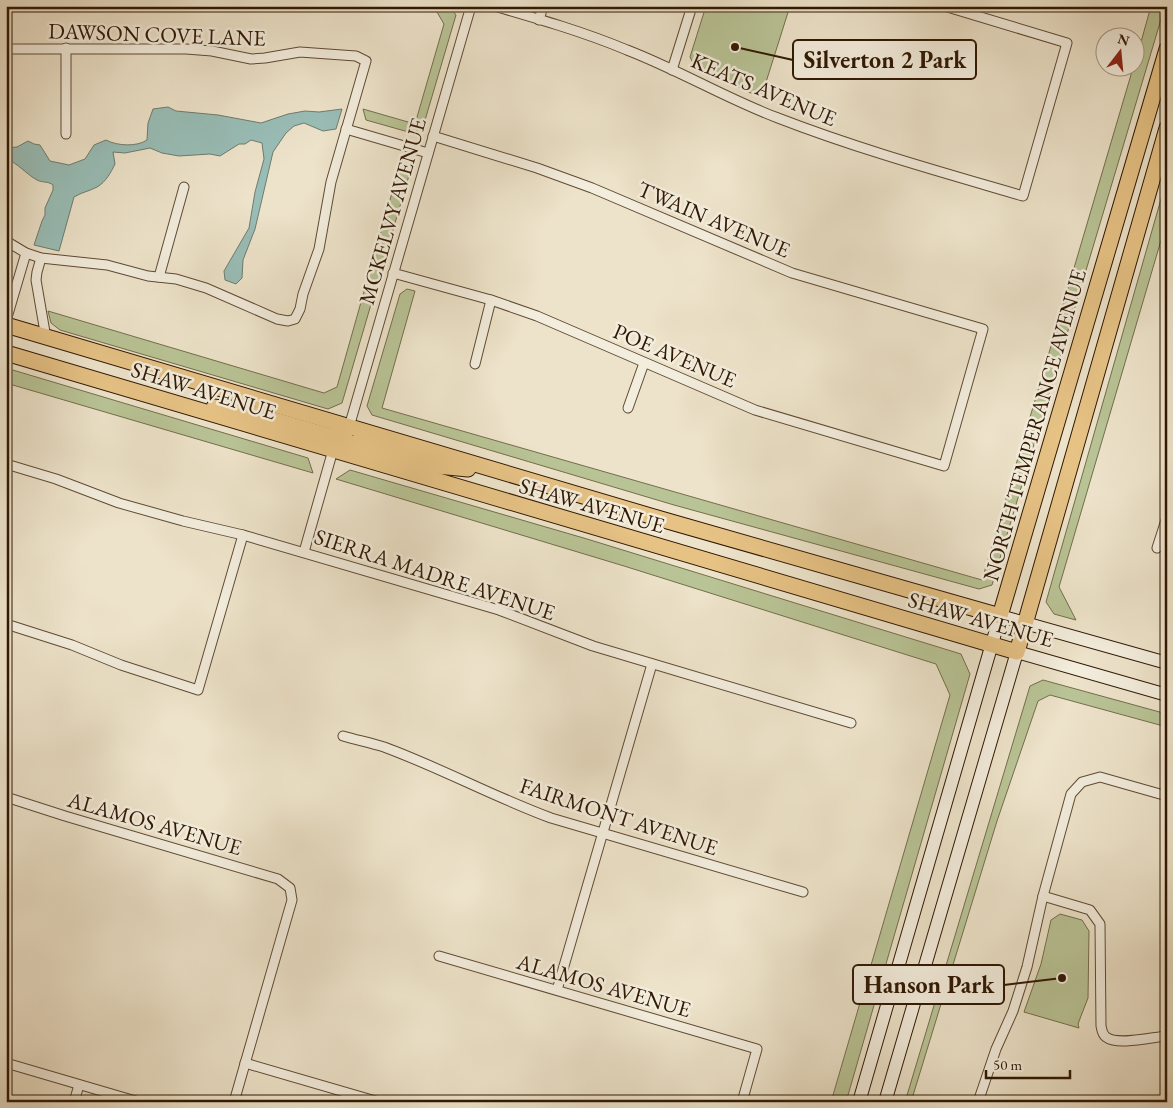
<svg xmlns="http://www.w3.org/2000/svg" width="1173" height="1108" viewBox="0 0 1173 1108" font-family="'EB Garamond',serif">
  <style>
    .green { fill: #b9c496; stroke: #746e4c }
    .water { fill: #99beb7; stroke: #6f7c6f }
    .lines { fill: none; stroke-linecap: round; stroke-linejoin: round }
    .minor-casing { stroke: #5f4b35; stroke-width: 11 }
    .secondary-casing { stroke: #301803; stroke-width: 14 }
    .primary-casing { stroke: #301803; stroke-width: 17 }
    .minor { stroke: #f3eddd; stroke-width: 9 }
    .secondary { stroke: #f3eddd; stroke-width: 12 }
    .primary { stroke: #e6c285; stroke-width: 15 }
    .labels { text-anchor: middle; stroke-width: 5; stroke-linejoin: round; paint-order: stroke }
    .street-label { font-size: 22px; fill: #301803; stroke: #f3eddd }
    .leader { fill: none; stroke: #301803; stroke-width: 2 }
    .callout-dot { fill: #301803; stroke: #f3eddd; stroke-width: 2 }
    .callout { fill: #f3eddd; stroke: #301803; stroke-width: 2 }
    .callout-label { font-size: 24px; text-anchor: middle; font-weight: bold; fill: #301803 }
  </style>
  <rect width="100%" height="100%" fill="#ede3ca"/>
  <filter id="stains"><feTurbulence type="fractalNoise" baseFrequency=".004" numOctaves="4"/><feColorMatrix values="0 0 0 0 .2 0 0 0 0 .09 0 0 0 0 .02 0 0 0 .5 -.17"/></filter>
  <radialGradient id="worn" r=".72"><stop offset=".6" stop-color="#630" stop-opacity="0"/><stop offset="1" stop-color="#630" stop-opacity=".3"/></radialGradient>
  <!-- green -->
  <g class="green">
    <path d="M416 6H449L456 15 423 127 412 133 366 120 363 109 415 124 444 24 437 12Z"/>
    <path d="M706 6H790L761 98 694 65 690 57Z"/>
    <path d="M1151 6H1165L992 585 979 589 674 505 372 415 367 406 400 294 407 289 415 291 382 408 982 580 1133 68H1136V60Z"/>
    <path d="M401 161 410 172 342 403 328 409 60 330 51 323 48 311 324 393 337 387Z"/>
    <path d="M1167 178V220L1059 587 1076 620 1054 614 1046 602Z"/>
    <path d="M6 368 308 458 313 473 6 383Z"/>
    <path d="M350 470 587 539 961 654 970 674 846 1102H831L950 695 936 664 624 566 336 479Z"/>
    <path d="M1043 680 1167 714V727L1050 695 1038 701 997 821 911 1102H905L1030 686Z"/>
    <path d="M1060 914 1082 920 1089 931 1088 998 1081 1016 1078 1024 1079 1028 1024 1012 1041 964 1051 920Z"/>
  </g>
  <!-- water -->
  <path class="water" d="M168 107 176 111 218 115 261 123 288 114 305 111 319 112 342 109 336 129 323 131 304 123 294 126 286 133 273 152 255 229 243 260 242 278 236 284 225 280 224 271 249 228 255 192 264 159 262 143 251 140 245 144H239L220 156 210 154 179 156 162 153 150 148 125 153 113 152 115 164C111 172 106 182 97 187 90 191 82 192 74 197L59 251 34 245 42 221 45 215V208L53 190V185C48 181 43 183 37 180 26 174 18 163 6 159V148L17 147 28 141 34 144 40 145 50 161 69 165 85 159 94 145 106 140C117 146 137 147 147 140L148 123 153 109Z"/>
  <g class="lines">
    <defs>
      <g id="minor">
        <path d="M494 6C539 19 584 32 627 50 679 70 727 99 778 118 858 149 941 172 1023 196L1067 43 944 6"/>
        <path d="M539 20 543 6"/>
        <path d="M66 48V134"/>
        <path d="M6 49H186L212 51 251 59 265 58 300 52 356 56 366 61 331 182 319 249 303 294 300 309 295 319 288 321 277 319 206 288 176 279 148 276 107 265 41 258 26 253 6 241"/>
        <path d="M672 70 692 6"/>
        <path d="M346 129 428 153"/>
        <path d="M41 258 37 272 36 280 46 338"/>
        <path d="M393 273 491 300 537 316 755 410 944 466 983 329 792 273 592 188 537 168 433 136"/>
        <path d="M159 277 184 187"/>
        <path d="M6 321 26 253"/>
        <path d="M475 364 491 300"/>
        <path d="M628 408 644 363"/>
        <path d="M349 427 471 6"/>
        <path d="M6 464 56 479 119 503 183 521 243 535 499 610 593 646 851 723"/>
        <path d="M1157 548 1167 517"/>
        <path d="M304 552 333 450"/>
        <path d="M6 624 72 645 121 665 198 690 243 535"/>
        <path d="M343 736C357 740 371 743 384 747 441 768 494 797 551 818L803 892"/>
        <path d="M6 797 65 816 278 879 290 888 292 900 234 1102"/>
        <path d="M1043 896 1090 910 1100 924 1101 1026C1102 1030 1102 1034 1106 1037 1117 1046 1153 1037 1167 1036"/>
        <path d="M439 956 757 1049 742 1102"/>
        <path d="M557 990 652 664"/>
        <path d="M6 1063 139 1102"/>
        <path d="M245 1063 379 1102"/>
        <path d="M74 1102 79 1085"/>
        <path d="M978 1102 996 1049 1013 1011 1027 967 1043 896 1071 794 1082 782 1100 777 1167 796"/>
      </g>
      <g id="secondary">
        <path d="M859 1102 1000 616 1167 663"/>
        <path d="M885 1102 1017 652 1167 695"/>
      </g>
      <g id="primary">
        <path d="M6 325 664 520 1000 616 1167 49"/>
        <path d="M6 353 1017 652 1167 128"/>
        <path d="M214 407 251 413 329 436C339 436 345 435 349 427"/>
        <path d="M333 450 344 444 359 443 437 466 468 469"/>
      </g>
    </defs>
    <!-- minor casing -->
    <use href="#minor" class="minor-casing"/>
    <!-- secondary casing -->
    <use href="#secondary" class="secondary-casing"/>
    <!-- primary casing -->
    <use href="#primary" class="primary-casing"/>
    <!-- minor -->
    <use href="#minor" class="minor"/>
    <!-- secondary -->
    <use href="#secondary" class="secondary"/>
    <!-- primary -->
    <use href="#primary" class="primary"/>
  </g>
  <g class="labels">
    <!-- street labels -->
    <g class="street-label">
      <text transform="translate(157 34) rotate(2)" y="8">DAWSON COVE LANE</text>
      <text transform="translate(764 89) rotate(23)" y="8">KEATS AVENUE</text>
      <text transform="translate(392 211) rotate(-74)" y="8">MCKELVY AVENUE</text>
      <text transform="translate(714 219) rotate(23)" y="8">TWAIN AVENUE</text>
      <text transform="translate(675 355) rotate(23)" y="8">POE AVENUE</text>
      <text transform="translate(204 390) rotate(17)" y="8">SHAW AVENUE</text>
      <text transform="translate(1034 425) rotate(-74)" y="8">NORTH TEMPERANCE AVENUE</text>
      <text transform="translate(592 505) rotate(16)" y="8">SHAW AVENUE</text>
      <text transform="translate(435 574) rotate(18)" y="8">SIERRA MADRE AVENUE</text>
      <text transform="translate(981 619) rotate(16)" y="8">SHAW AVENUE</text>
      <text transform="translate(619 816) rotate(18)" y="8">FAIRMONT AVENUE</text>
      <text transform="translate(155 823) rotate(16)" y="8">ALAMOS AVENUE</text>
      <text transform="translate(604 985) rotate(16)" y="8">ALAMOS AVENUE</text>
    </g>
  </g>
  <!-- callouts -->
  <path class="leader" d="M735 47L793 60M1062 978L1004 985"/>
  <g class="callout-dot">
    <circle cx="735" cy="47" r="5"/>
    <circle cx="1062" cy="978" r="5"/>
  </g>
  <g class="callout">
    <rect x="793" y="40" width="183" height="39" rx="5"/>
    <rect x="853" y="965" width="151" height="39" rx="5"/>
  </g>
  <g class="callout-label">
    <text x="885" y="68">Silverton 2 Park</text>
    <text x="929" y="993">Hanson Park</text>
  </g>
  <!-- margin -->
  <rect width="1173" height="1108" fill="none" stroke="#ede3ca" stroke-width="25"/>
  <rect x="8" y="8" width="1158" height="1093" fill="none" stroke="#301803" stroke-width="2.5"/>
  <rect x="12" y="12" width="1148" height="1083" fill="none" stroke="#301803"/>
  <!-- north arrow -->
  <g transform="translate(1120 52) rotate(16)"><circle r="24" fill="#f3eddd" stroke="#a59886"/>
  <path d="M0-4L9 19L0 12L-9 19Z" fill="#8f2418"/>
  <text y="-8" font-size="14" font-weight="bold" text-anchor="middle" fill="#301803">N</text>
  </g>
  <!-- scale -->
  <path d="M986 1070v8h84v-8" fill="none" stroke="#301803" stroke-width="2.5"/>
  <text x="993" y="1070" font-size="15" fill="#301803" stroke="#f3eddd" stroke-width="4" paint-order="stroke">50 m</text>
  <rect width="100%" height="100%" filter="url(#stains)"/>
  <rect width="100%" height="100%" fill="url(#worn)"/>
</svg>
